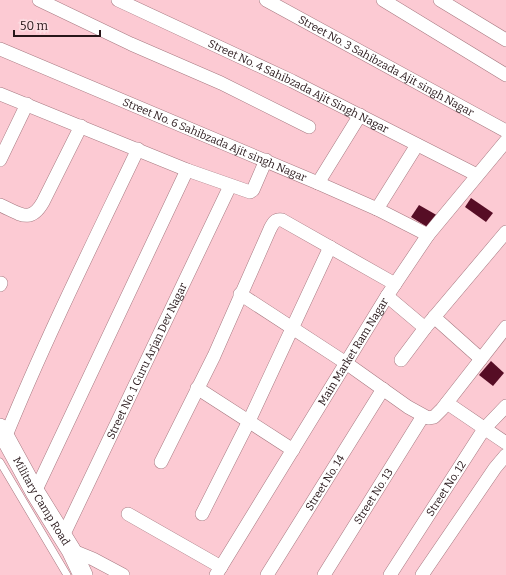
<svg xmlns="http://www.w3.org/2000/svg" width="506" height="575" viewBox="0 0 506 575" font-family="Bitter,serif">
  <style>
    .building { fill: #560d25 }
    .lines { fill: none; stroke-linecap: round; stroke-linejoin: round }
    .lane-casing { stroke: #a77981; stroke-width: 8 }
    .street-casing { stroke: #a77981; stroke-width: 14 }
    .secondary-casing { stroke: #a77981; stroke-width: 20 }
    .lane { stroke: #fff; stroke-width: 7 }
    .street { stroke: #fff; stroke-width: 13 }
    .secondary { stroke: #fff; stroke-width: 19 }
    .labels { text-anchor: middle; stroke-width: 4; stroke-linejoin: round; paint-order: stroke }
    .street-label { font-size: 11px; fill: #271619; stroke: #fcdde2 }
  </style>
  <rect width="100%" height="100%" fill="#fccad3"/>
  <!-- building -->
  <g class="building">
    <path d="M471 198 493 213 486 222 465 207Z"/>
    <path d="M419 205 440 217 432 230 411 217Z"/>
    <path d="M491 361 504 373 493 386 479 375Z"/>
  </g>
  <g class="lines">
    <defs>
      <path id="lane" d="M0 462 67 575"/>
      <g id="street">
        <path d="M39 0 131 44 221 83 309 127"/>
        <path id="s1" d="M118 0 292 81 477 175"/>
        <path id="s2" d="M266 0 506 131"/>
        <path d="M383 0 506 75"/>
        <path d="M440 0 506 40"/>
        <path id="s3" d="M0 49 318 183 377 209 428 235"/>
        <path d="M0 94 187 170 250 192 253 190 266 160"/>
        <path d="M0 160 27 104"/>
        <path d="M318 183 360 115"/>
        <path d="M0 205C19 213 30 225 43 202L81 126"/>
        <path d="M377 209 417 145"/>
        <path d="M0 285 1 283"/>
        <path d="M240 294 346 363 408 407 428 418 434 417 442 409 506 327"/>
        <path d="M387 296 425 328"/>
        <path d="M434 317 481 359"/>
        <path d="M401 360 425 328 506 232"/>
        <path d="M197 388 293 450"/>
        <path d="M447 403 506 443"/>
        <path d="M5 438C45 340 92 245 138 149"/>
        <path d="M161 462 214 356 270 229C273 223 275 219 282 220L395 284"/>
        <path d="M35 492 187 170"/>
        <path d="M128 514 221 567"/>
        <path d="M202 514 249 421 330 247"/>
        <path id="s4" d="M63 536 230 186"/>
        <path d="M71 550 93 559 123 575"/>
        <path id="s5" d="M216 575 387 296 428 235 506 141"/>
        <path id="s6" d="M267 575 383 389"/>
        <path id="s7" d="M324 575 423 416"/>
        <path id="s8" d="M390 575 484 429 506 406"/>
        <path d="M422 575 495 468 506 455"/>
      </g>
      <g id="secondary">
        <path id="s9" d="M0 428 35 492 71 550 83 575"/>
      </g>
    </defs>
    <!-- lane casing -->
    <use href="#lane" class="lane-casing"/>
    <!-- street casing -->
    <use href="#street" class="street-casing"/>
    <!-- secondary casing -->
    <use href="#secondary" class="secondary-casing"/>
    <!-- lane -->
    <use href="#lane" class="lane"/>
    <!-- street -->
    <use href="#street" class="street"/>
    <!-- secondary -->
    <use href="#secondary" class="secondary"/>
  </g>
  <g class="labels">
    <!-- street labels -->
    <g class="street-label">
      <text dy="4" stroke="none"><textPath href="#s2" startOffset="137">Street No. 3 Sahibzada Ajit singh Nagar</textPath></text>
      <text dy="4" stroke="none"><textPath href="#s1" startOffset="200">Street No. 4 Sahibzada Ajit Singh Nagar</textPath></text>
      <text dy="4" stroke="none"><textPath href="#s3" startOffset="233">Street No. 6 Sahibzada Ajit singh Nagar</textPath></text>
      <text dy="4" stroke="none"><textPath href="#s5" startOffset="262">Main Market Ram Nagar</textPath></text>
      <text dy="4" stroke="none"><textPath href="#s4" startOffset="194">Street No. 1 Guru Arjan Dev Nagar</textPath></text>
      <text dy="4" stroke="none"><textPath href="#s6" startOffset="109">Street No. 14</textPath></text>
      <text dy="4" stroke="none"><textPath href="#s8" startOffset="103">Street No. 12</textPath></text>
      <text dy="4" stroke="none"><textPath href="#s7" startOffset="93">Street No. 13</textPath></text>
      <text dy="4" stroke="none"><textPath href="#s9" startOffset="84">Military Camp Road</textPath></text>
    </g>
  </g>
  <!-- scale -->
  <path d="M14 30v6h86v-6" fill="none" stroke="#271619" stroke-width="2"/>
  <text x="20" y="30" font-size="12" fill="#271619" stroke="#fcdde2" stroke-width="3" paint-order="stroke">50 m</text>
</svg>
